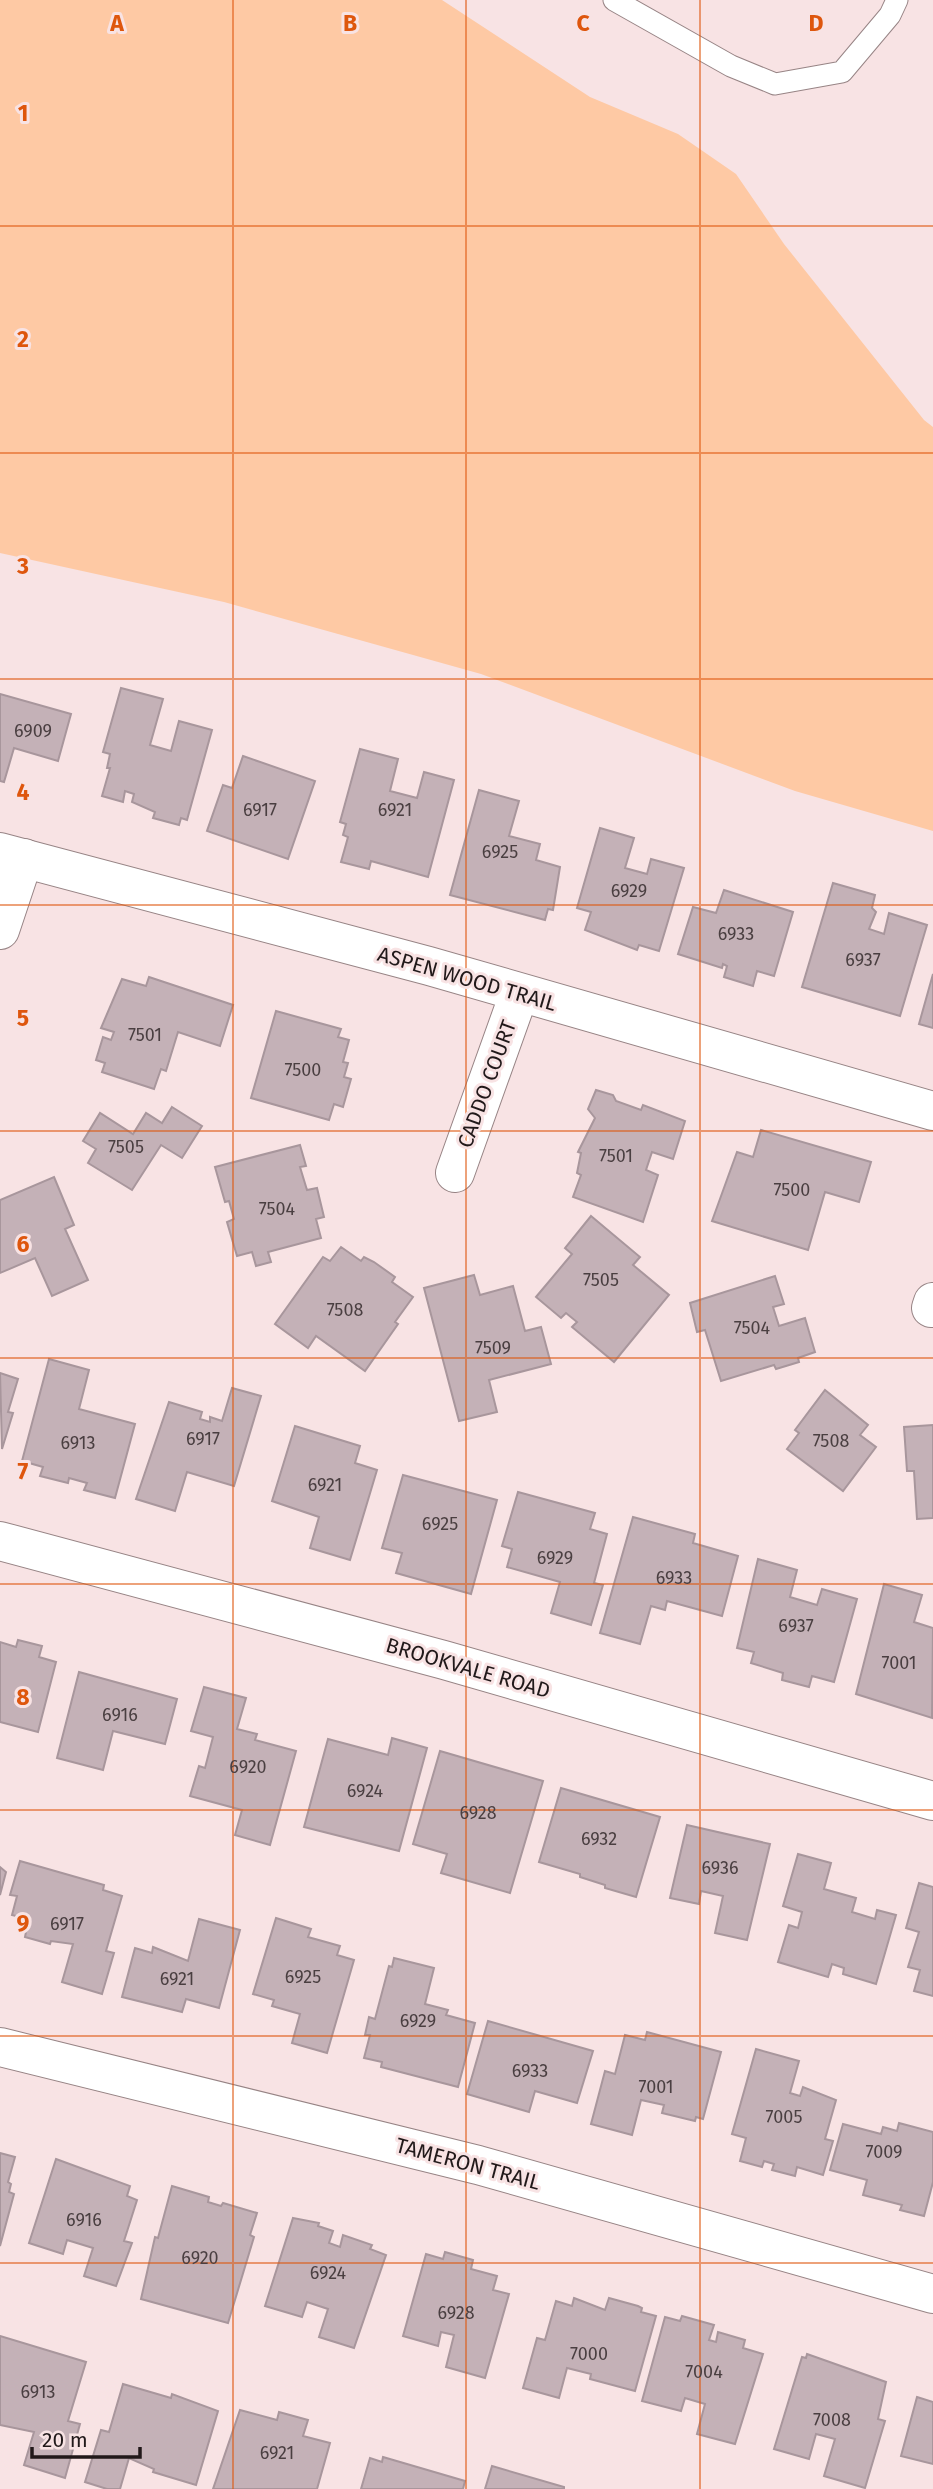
<svg xmlns="http://www.w3.org/2000/svg" width="933" height="2489" viewBox="0 0 933 2489" font-family="'Fira Sans',sans-serif">
  <style>
    .green { fill: #fec9a4 }
    .building { fill: #c4b1b7; stroke: #a8969c; stroke-width: 2 }
    .lines { fill: none; stroke-linecap: round; stroke-linejoin: round }
    .service-casing { stroke: #978485; stroke-width: 23 }
    .minor-casing { stroke: #978485; stroke-width: 40 }
    .service { stroke: #fff; stroke-width: 21 }
    .minor { stroke: #fff; stroke-width: 38 }
    .grid { fill: none; stroke: #de560d; stroke-width: 2; stroke-opacity: 0.55 }
    .labels { text-anchor: middle; stroke-width: 6; stroke-linejoin: round; paint-order: stroke }
    .number-label { font-size: 18px; fill: #4a3f41 }
    .street-label { font-size: 21px; fill: #21191a; stroke: #f8e3e4 }
    .grid-label { font-size: 23px; text-anchor: middle; font-weight: bold; fill: #de560d; stroke: #f8e3e4; stroke-width: 6; stroke-linejoin: round; paint-order: stroke }
  </style>
  <rect width="100%" height="100%" fill="#f8e3e4"/>
  <!-- green -->
  <path class="green" d="M0 0H442L590 97 678 134 736 174 784 244 924 420 933 427V831L795 791 481 674 224 602 0 553Z"/>
  <!-- building -->
  <g class="building">
    <path d="M121 688 163 699 150 745 171 751 179 721 212 730 187 820 181 818 179 825 153 818 155 812 132 802 134 794 125 791 123 802 102 796 110 768H107L110 754 103 752Z"/>
    <path d="M0 694 71 714 58 761 14 748 4 782 0 781Z"/>
    <path d="M360 749 398 759 390 791 417 798 424 772 454 780 428 877 371 861 369 869 341 862 348 837 343 835 346 824 340 822Z"/>
    <path d="M243 756 315 781 288 859 207 831 223 785 232 788Z"/>
    <path d="M479 790 519 801 509 836 540 844 536 860 560 867 553 910 548 909 545 920 450 895Z"/>
    <path d="M600 828 634 838 625 868 647 874 651 859 684 868 659 951 639 945 637 950 585 930 591 912 577 908Z"/>
    <path d="M833 883 875 895 872 908 876 912 869 929 884 934 889 913 927 925 900 1016 802 987Z"/>
    <path d="M724 890 793 912 774 976 757 971 753 986 724 977 727 966 723 964 722 968 678 954 693 907 716 913Z"/>
    <path d="M933 974V1028L919 1024Z"/>
    <path d="M149 977 233 1005 220 1046 178 1032 166 1071 161 1069 154 1089 102 1072 105 1063 96 1060 103 1037 111 1040 114 1032 101 1028 122 979 146 986Z"/>
    <path d="M276 1011 341 1029 338 1037 349 1040 343 1062 348 1063 344 1077 351 1079 343 1107 334 1104 329 1120 251 1098Z"/>
    <path d="M596 1090 613 1095 616 1101 641 1110 643 1105 685 1121 673 1159 652 1152 646 1170 658 1175 643 1222 573 1197 581 1175 577 1173 581 1153 578 1152 595 1118 588 1109Z"/>
    <path d="M172 1107 202 1126 182 1158 161 1145 132 1190 88 1163 96 1149 83 1141 100 1113 133 1134 146 1113 162 1123Z"/>
    <path d="M761 1130 871 1162 859 1202 825 1192 808 1250 712 1221 737 1152 753 1157Z"/>
    <path d="M300 1145 306 1166 300 1167 307 1190 317 1188 324 1217 316 1219 321 1238 268 1252 271 1262 256 1266 252 1252 237 1256 227 1222 234 1219 229 1201 225 1202 215 1167Z"/>
    <path d="M54 1177 74 1225 65 1229 88 1280 52 1296 35 1258 0 1273V1200Z"/>
    <path d="M591 1216 640 1257 633 1265 669 1295 614 1362 572 1327 577 1322 566 1313 561 1318 536 1297 572 1254 565 1248Z"/>
    <path d="M341 1247 361 1261 364 1257 374 1262 395 1277 392 1282 413 1297 395 1322 398 1324 365 1371 316 1336 308 1348 275 1324 323 1257 330 1261Z"/>
    <path d="M474 1275 480 1295 513 1286 525 1331 541 1327 551 1364 489 1380 497 1412 459 1421 424 1288Z"/>
    <path d="M775 1276 784 1304 773 1307 779 1326 805 1318 815 1352 798 1358 799 1362 776 1369 774 1365 721 1381 705 1330 697 1332 690 1303Z"/>
    <path d="M49 1359 89 1370 79 1409 135 1424 115 1498 84 1490 87 1483 69 1478 68 1483 40 1476 43 1467 22 1461Z"/>
    <path d="M0 1373 18 1379 8 1412 13 1413 2 1449Z"/>
    <path d="M232 1388 261 1396 234 1486 187 1472 175 1511 136 1499 169 1402 202 1412 200 1419 210 1422V1417L222 1421Z"/>
    <path d="M825 1390 868 1425 860 1435 876 1447 843 1491 787 1449 799 1433 795 1430Z"/>
    <path d="M933 1425V1518L917 1519 914 1471H907L904 1427Z"/>
    <path d="M295 1426 360 1446 355 1463 377 1470 350 1560 310 1548 319 1517 272 1501Z"/>
    <path d="M403 1475 497 1500 471 1594 396 1573 402 1553 382 1548Z"/>
    <path d="M518 1492 595 1513 590 1529 607 1534 594 1583 603 1585 591 1625 551 1613 560 1582 507 1567 512 1549 502 1546Z"/>
    <path d="M633 1517 695 1534 693 1543 738 1556 722 1616 667 1601 665 1610 651 1606 640 1644 600 1633Z"/>
    <path d="M758 1559 797 1570 790 1597 817 1605 822 1589 857 1599 834 1682 812 1676 809 1687 782 1680 783 1673 751 1663 754 1652 737 1648Z"/>
    <path d="M884 1584 922 1595 914 1622 933 1628 932 1718 856 1694Z"/>
    <path d="M18 1640 42 1646 39 1657 56 1662 38 1732 0 1722V1642L16 1647Z"/>
    <path d="M79 1672 177 1699 165 1744 113 1731 103 1770 57 1758Z"/>
    <path d="M204 1687 246 1698 237 1729 257 1734 255 1740 296 1751 270 1845 235 1835 242 1810 190 1796 199 1766 205 1768 213 1737 191 1731Z"/>
    <path d="M392 1738 427 1748 399 1851 304 1827 328 1739 388 1755Z"/>
    <path d="M440 1751 543 1781 510 1893 441 1873 447 1854 413 1844Z"/>
    <path d="M561 1788 660 1817 636 1897 605 1888V1885L580 1877V1874L539 1862Z"/>
    <path d="M687 1825 770 1844 747 1940 715 1933 723 1896 701 1891 699 1904 670 1898Z"/>
    <path d="M798 1854 831 1863 824 1889 856 1898 852 1912 875 1919 877 1910 896 1915 876 1984 843 1974 844 1968 832 1964 828 1977 778 1962 789 1925 798 1928 802 1912 783 1906Z"/>
    <path d="M20 1861 104 1885 103 1890 122 1896 106 1951 114 1953 102 1994 62 1982 73 1944 51 1941 50 1944 25 1937 26 1932 19 1931 24 1918 12 1915 17 1896 10 1895Z"/>
    <path d="M0 1867 6 1872 0 1895Z"/>
    <path d="M919 1883 933 1887V1996L914 1991 920 1970 908 1967 919 1932 906 1928Z"/>
    <path d="M276 1918 311 1929 308 1937 340 1946 337 1955 354 1960 327 2053 292 2043 300 2014 272 2006 274 2000 253 1994Z"/>
    <path d="M199 1919 240 1930 219 2008 186 1999 182 2012 122 1997 135 1948 152 1953 153 1947 188 1961Z"/>
    <path d="M394 1958 434 1968 425 2004 448 2010 446 2015 475 2023 458 2087 381 2067 382 2062 364 2058 370 2035H365L369 2017 375 2019 389 1966 392 1967Z"/>
    <path d="M488 2021 593 2051 577 2103 535 2091 529 2112 467 2094Z"/>
    <path d="M647 2032 721 2052 703 2119 696 2117 695 2121 662 2113 664 2105 641 2100 632 2135 591 2124 605 2071 615 2074 625 2035 645 2040Z"/>
    <path d="M756 2049 799 2061 790 2093 800 2096 803 2087 836 2100 825 2139 833 2141 823 2175 797 2167 795 2176 772 2170 774 2164 764 2161 762 2167 740 2161 746 2138 732 2134Z"/>
    <path d="M899 2123 933 2132V2182L924 2216 900 2210 902 2205 863 2195 867 2180 830 2170 843 2124 881 2134 883 2127 897 2131Z"/>
    <path d="M0 2153 15 2157 8 2182 11 2184 9 2192 14 2194 0 2246Z"/>
    <path d="M56 2159 130 2186 127 2196 137 2200 124 2241 132 2243 116 2286 84 2276 93 2248 67 2240 63 2254 29 2243Z"/>
    <path d="M172 2186 209 2197 208 2202 221 2206 223 2203 257 2213 250 2235 254 2237 228 2323 141 2299 155 2237 158 2238Z"/>
    <path d="M293 2218 319 2223 318 2226 333 2231 329 2243 340 2247 343 2235 372 2245 370 2249 386 2255 354 2348 319 2337 328 2309 307 2302 302 2317 265 2306Z"/>
    <path d="M445 2252 473 2260 471 2269 497 2276 493 2290 509 2294 485 2378 446 2367 454 2335 441 2332 438 2346 403 2336 426 2254 443 2259Z"/>
    <path d="M574 2298 605 2310 609 2298 638 2306 642 2308 641 2312 656 2316 635 2391 590 2379 591 2374 567 2368 559 2398 523 2388 537 2338 545 2340 556 2301 572 2306Z"/>
    <path d="M682 2316 714 2325 709 2340 716 2342 718 2332 745 2340 743 2348 763 2354 735 2444 697 2434 705 2404 685 2398 681 2411 642 2401 665 2317 680 2321Z"/>
    <path d="M0 2336 86 2362 68 2421 80 2424 65 2478 24 2465 34 2432 0 2425Z"/>
    <path d="M807 2354 886 2382 878 2419 885 2421 865 2488 824 2476 835 2439 816 2434 809 2459 774 2449 802 2357 806 2358Z"/>
    <path d="M123 2384 171 2398 172 2394 218 2411 196 2485 153 2472 154 2469 129 2458 120 2489H107L85 2482 101 2430 109 2432Z"/>
    <path d="M917 2397 933 2402V2464L901 2456Z"/>
    <path d="M240 2410 277 2420 279 2412 308 2420 303 2436 330 2443 317 2489H213Z"/>
    <path d="M383 2457 465 2481 463 2489H361L370 2458 382 2462Z"/>
    <path d="M492 2466 564 2487V2489H485Z"/>
  </g>
  <g class="lines">
    <defs>
      <path id="service" d="M614 0 731 66 775 84 842 72 890 15 897 0"/>
      <g id="minor">
        <path d="M0 852 429 966 933 1111"/>
        <path d="M0 930 24 858"/>
        <path d="M455 1173 519 994"/>
        <path d="M931 1308 933 1302"/>
        <path d="M0 1541 444 1660 933 1801"/>
        <path d="M0 2047 478 2165 933 2294"/>
      </g>
    </defs>
    <!-- service casing -->
    <use href="#service" class="service-casing"/>
    <!-- minor casing -->
    <use href="#minor" class="minor-casing"/>
    <!-- service -->
    <use href="#service" class="service"/>
    <!-- minor -->
    <use href="#minor" class="minor"/>
  </g>
  <!-- grid -->
  <path class="grid" d="M233 0V2489M466 0V2489M700 0V2489M0 226H933M0 453H933M0 679H933M0 905H933M0 1131H933M0 1358H933M0 1584H933M0 1810H933M0 2036H933M0 2263H933"/>
  <g class="labels">
    <!-- number labels -->
    <g class="number-label">
      <text x="33" y="737">6909</text>
      <text x="260" y="816">6917</text>
      <text x="395" y="816">6921</text>
      <text x="500" y="858">6925</text>
      <text x="629" y="897">6929</text>
      <text x="736" y="940">6933</text>
      <text x="863" y="966">6937</text>
      <text x="145" y="1041">7501</text>
      <text x="303" y="1076">7500</text>
      <text x="126" y="1153">7505</text>
      <text x="616" y="1162">7501</text>
      <text x="792" y="1196">7500</text>
      <text x="277" y="1215">7504</text>
      <text x="601" y="1286">7505</text>
      <text x="345" y="1316">7508</text>
      <text x="752" y="1334">7504</text>
      <text x="493" y="1354">7509</text>
      <text x="203" y="1445">6917</text>
      <text x="831" y="1447">7508</text>
      <text x="78" y="1449">6913</text>
      <text x="325" y="1491">6921</text>
      <text x="440" y="1530">6925</text>
      <text x="555" y="1564">6929</text>
      <text x="674" y="1584">6933</text>
      <text x="796" y="1632">6937</text>
      <text x="899" y="1669">7001</text>
      <text x="120" y="1721">6916</text>
      <text x="248" y="1773">6920</text>
      <text x="365" y="1797">6924</text>
      <text x="478" y="1819">6928</text>
      <text x="599" y="1845">6932</text>
      <text x="720" y="1874">6936</text>
      <text x="67" y="1930">6917</text>
      <text x="303" y="1983">6925</text>
      <text x="177" y="1985">6921</text>
      <text x="418" y="2027">6929</text>
      <text x="530" y="2077">6933</text>
      <text x="656" y="2093">7001</text>
      <text x="784" y="2123">7005</text>
      <text x="884" y="2158">7009</text>
      <text x="84" y="2226">6916</text>
      <text x="200" y="2264">6920</text>
      <text x="328" y="2279">6924</text>
      <text x="456" y="2319">6928</text>
      <text x="589" y="2360">7000</text>
      <text x="704" y="2378">7004</text>
      <text x="38" y="2398">6913</text>
      <text x="832" y="2426">7008</text>
      <text x="277" y="2459">6921</text>
    </g>
    <!-- street labels -->
    <g class="street-label">
      <text transform="translate(467 979) rotate(16)" y="7">ASPEN WOOD TRAIL</text>
      <text transform="translate(487 1084) rotate(-70)" y="7">CADDO COURT</text>
      <text transform="translate(468 1668) rotate(16)" y="7">BROOKVALE ROAD</text>
      <text transform="translate(468 2164) rotate(15)" y="7">TAMERON TRAIL</text>
    </g>
  </g>
  <g class="grid-label">
    <text x="117" y="31">A</text>
    <text x="350" y="31">B</text>
    <text x="583" y="31">C</text>
    <text x="816" y="31">D</text>
    <text x="23" y="121">1</text>
    <text x="23" y="347">2</text>
    <text x="23" y="574">3</text>
    <text x="23" y="800">4</text>
    <text x="23" y="1026">5</text>
    <text x="23" y="1252">6</text>
    <text x="23" y="1479">7</text>
    <text x="23" y="1705">8</text>
    <text x="23" y="1931">9</text>
  </g>
  <!-- scale -->
  <path d="M32 2447v10h108v-10" fill="none" stroke="#21191a" stroke-width="3.5"/>
  <text x="42" y="2447" font-size="21" fill="#21191a" stroke="#f8e3e4" stroke-width="5" paint-order="stroke">20 m</text>
</svg>
